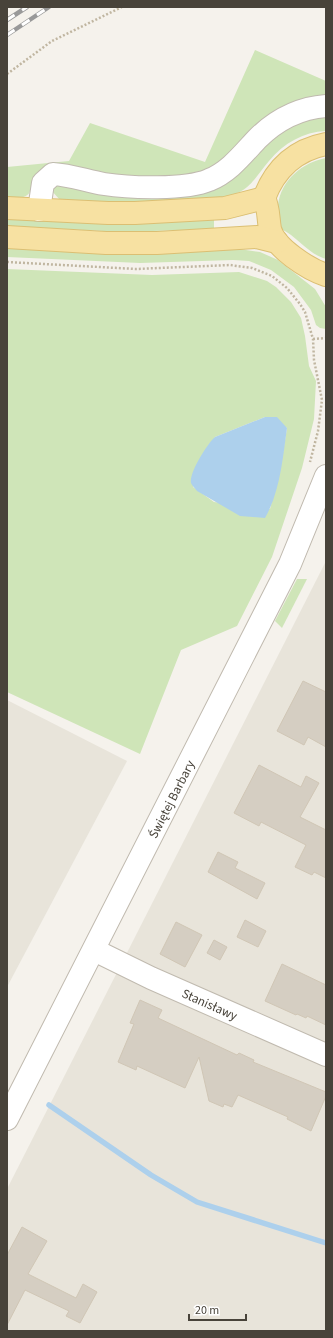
<svg xmlns="http://www.w3.org/2000/svg" width="333" height="1338" viewBox="0 0 333 1338" font-family="'Source Sans 3',sans-serif">
  <style>
    .residential { fill: #e8e4da }
    .green { fill: #cfe5b8; fill-rule: evenodd }
    .water { fill: #add0ec }
    .lines { fill: none; stroke-linecap: round; stroke-linejoin: round }
    .stream { stroke: #add0ec; stroke-width: 5.5 }
    .building { fill: #d5cec2; stroke: #d0c6b5 }
    .minor-casing { stroke: #c0baaf; stroke-width: 24 }
    .major-casing { stroke: #dbbf73; stroke-width: 24 }
    .path { stroke: #c0b6a1; stroke-width: 2.5; stroke-dasharray: 2 2; stroke-linecap: butt }
    .minor { stroke: #fff; stroke-width: 22 }
    .major { stroke: #f7e1a2; stroke-width: 22 }
    .rail-casing { stroke: #999; stroke-width: 4.5 }
    .rail { stroke: #fff; stroke-width: 3; stroke-dasharray: 9; stroke-linecap: butt }
    .labels { text-anchor: middle; stroke-width: 3; stroke-linejoin: round; paint-order: stroke }
    .street-label { font-size: 13px; fill: #48433a; stroke: #fff }
  </style>
  <rect width="100%" height="100%" fill="#f5f2ec"/>
  <!-- residential -->
  <g class="residential">
    <path d="M326 561V1331H7V1189Z"/>
    <path d="M7 700 127 761 7 987Z"/>
  </g>
  <!-- green -->
  <g class="green">
    <path d="M255 50 326 81V100L234 155H227L218 162V168L205 175 118 179 46 168 38 172C25 193 38 198 7 198V167L69 161 90 123 205 162Z"/>
    <path d="M326 112V131C303 132 284 143 269 161 252 181 249 194 218 198L121 203 60 200 51 190 52 183 179 193 273 133Z"/>
    <path d="M326 158V259C308 254 298 237 281 229 280 221 278 213 278 205 281 180 303 162 326 158Z"/>
    <path d="M7 218 144 223 214 220V229L122 232 7 226Z"/>
    <path d="M7 247 168 253 239 249 260 252 278 260 315 289 326 307V329L320 328 316 325 311 310 294 287 271 270 249 261 233 260 140 263 7 257Z"/>
    <path d="M7 269 152 275 239 272 267 281 276 287 291 302 301 318 305 336 309 366 316 381 314 419 302 468 272 557 237 626 181 650 140 754 7 692ZM265 417 287 428 281 465 270 509 214 502 193 487 215 437Z"/>
    <path d="M297 579H307L282 628 275 621Z"/>
  </g>
  <!-- water -->
  <path class="water" d="M265 417H277L287 428C283 457 280 492 265 518L240 516 197 491C195 488 192 486 191 483 189 473 207 444 215 437Z"/>
  <g class="lines">
    <!-- stream -->
    <path class="stream" d="M49 1105 151 1175 197 1202 326 1243"/>
  </g>
  <!-- building -->
  <g class="building">
    <path d="M303 681 326 692V747L308 737 304 745 277 731Z"/>
    <path d="M259 765 301 787 306 776 319 783 300 817 326 830V878L314 872 312 875 295 867 306 845 261 822 259 826 234 813Z"/>
    <path d="M218 852 238 862 235 868 265 883 257 899 208 872Z"/>
    <path d="M245 920 266 931 258 947 237 937Z"/>
    <path d="M176 922 202 935 185 967 160 954Z"/>
    <path d="M214 940 227 947 220 960 207 953Z"/>
    <path d="M282 964 326 985V1025L307 1016 306 1018 297 1014 296 1015 265 1001Z"/>
    <path d="M140 1000 162 1010 158 1018 237 1055 239 1053 254 1060 253 1062 326 1092V1096L311 1131 287 1119 288 1117 238 1095 232 1107 224 1104 223 1107 209 1101 199 1057 185 1088 137 1066 136 1070 118 1062 134 1024 130 1023Z"/>
    <path d="M22 1227 47 1241 28 1274 76 1298 83 1284 97 1292 80 1323 66 1316 69 1311 25 1290 7 1325V1255Z"/>
  </g>
  <g class="lines">
    <defs>
      <g id="minor">
        <path d="M39 210 43 183 53 174C70 175 87 181 104 184 129 188 186 190 209 180 229 172 242 155 257 139 276 120 299 108 326 106"/>
        <path d="M94 950 151 978 326 1055"/>
        <path d="M7 1119 290 564 326 476"/>
      </g>
      <g id="major">
        <path d="M326 144C295 150 275 169 264 198 269 208 268 218 270 229 275 248 308 269 326 275"/>
        <path d="M7 208 108 213H135L225 208 264 198"/>
        <path d="M7 237 106 243H157L257 237 277 242"/>
      </g>
    </defs>
    <!-- minor casing -->
    <use href="#minor" class="minor-casing"/>
    <!-- major casing -->
    <use href="#major" class="major-casing"/>
    <!-- path -->
    <g class="path">
      <path d="M7 74 52 41 122 7"/>
      <path d="M7 262 136 269 230 265 252 268 272 276 287 288 300 304 305 312 313 339 314 360 322 400 318 431 310 462"/>
      <path d="M313 339 326 338"/>
    </g>
    <!-- minor -->
    <use href="#minor" class="minor"/>
    <!-- major -->
    <use href="#major" class="major"/>
    <defs>
      <g id="rail">
        <path d="M7 20 27 7"/>
        <path d="M7 35 49 7"/>
      </g>
    </defs>
    <!-- rail casing -->
    <use href="#rail" class="rail-casing"/>
    <!-- rail -->
    <use href="#rail" class="rail"/>
  </g>
  <g class="labels">
    <!-- street labels -->
    <g class="street-label">
      <text transform="translate(171 799) rotate(-63)" y="5">Świętej Barbary</text>
      <text transform="translate(210 1004) rotate(24)" y="5">Stanisławy</text>
    </g>
  </g>
  <!-- border -->
  <rect width="333" height="1338" fill="none" stroke="#48433a" stroke-width="16"/>
  <!-- scale -->
  <path d="M189 1314v6h57v-6" fill="none" stroke="#48433a" stroke-width="2"/>
  <text x="195" y="1314" font-size="12" fill="#48433a" stroke="#ffffff" stroke-width="3" paint-order="stroke">20 m</text>
</svg>
